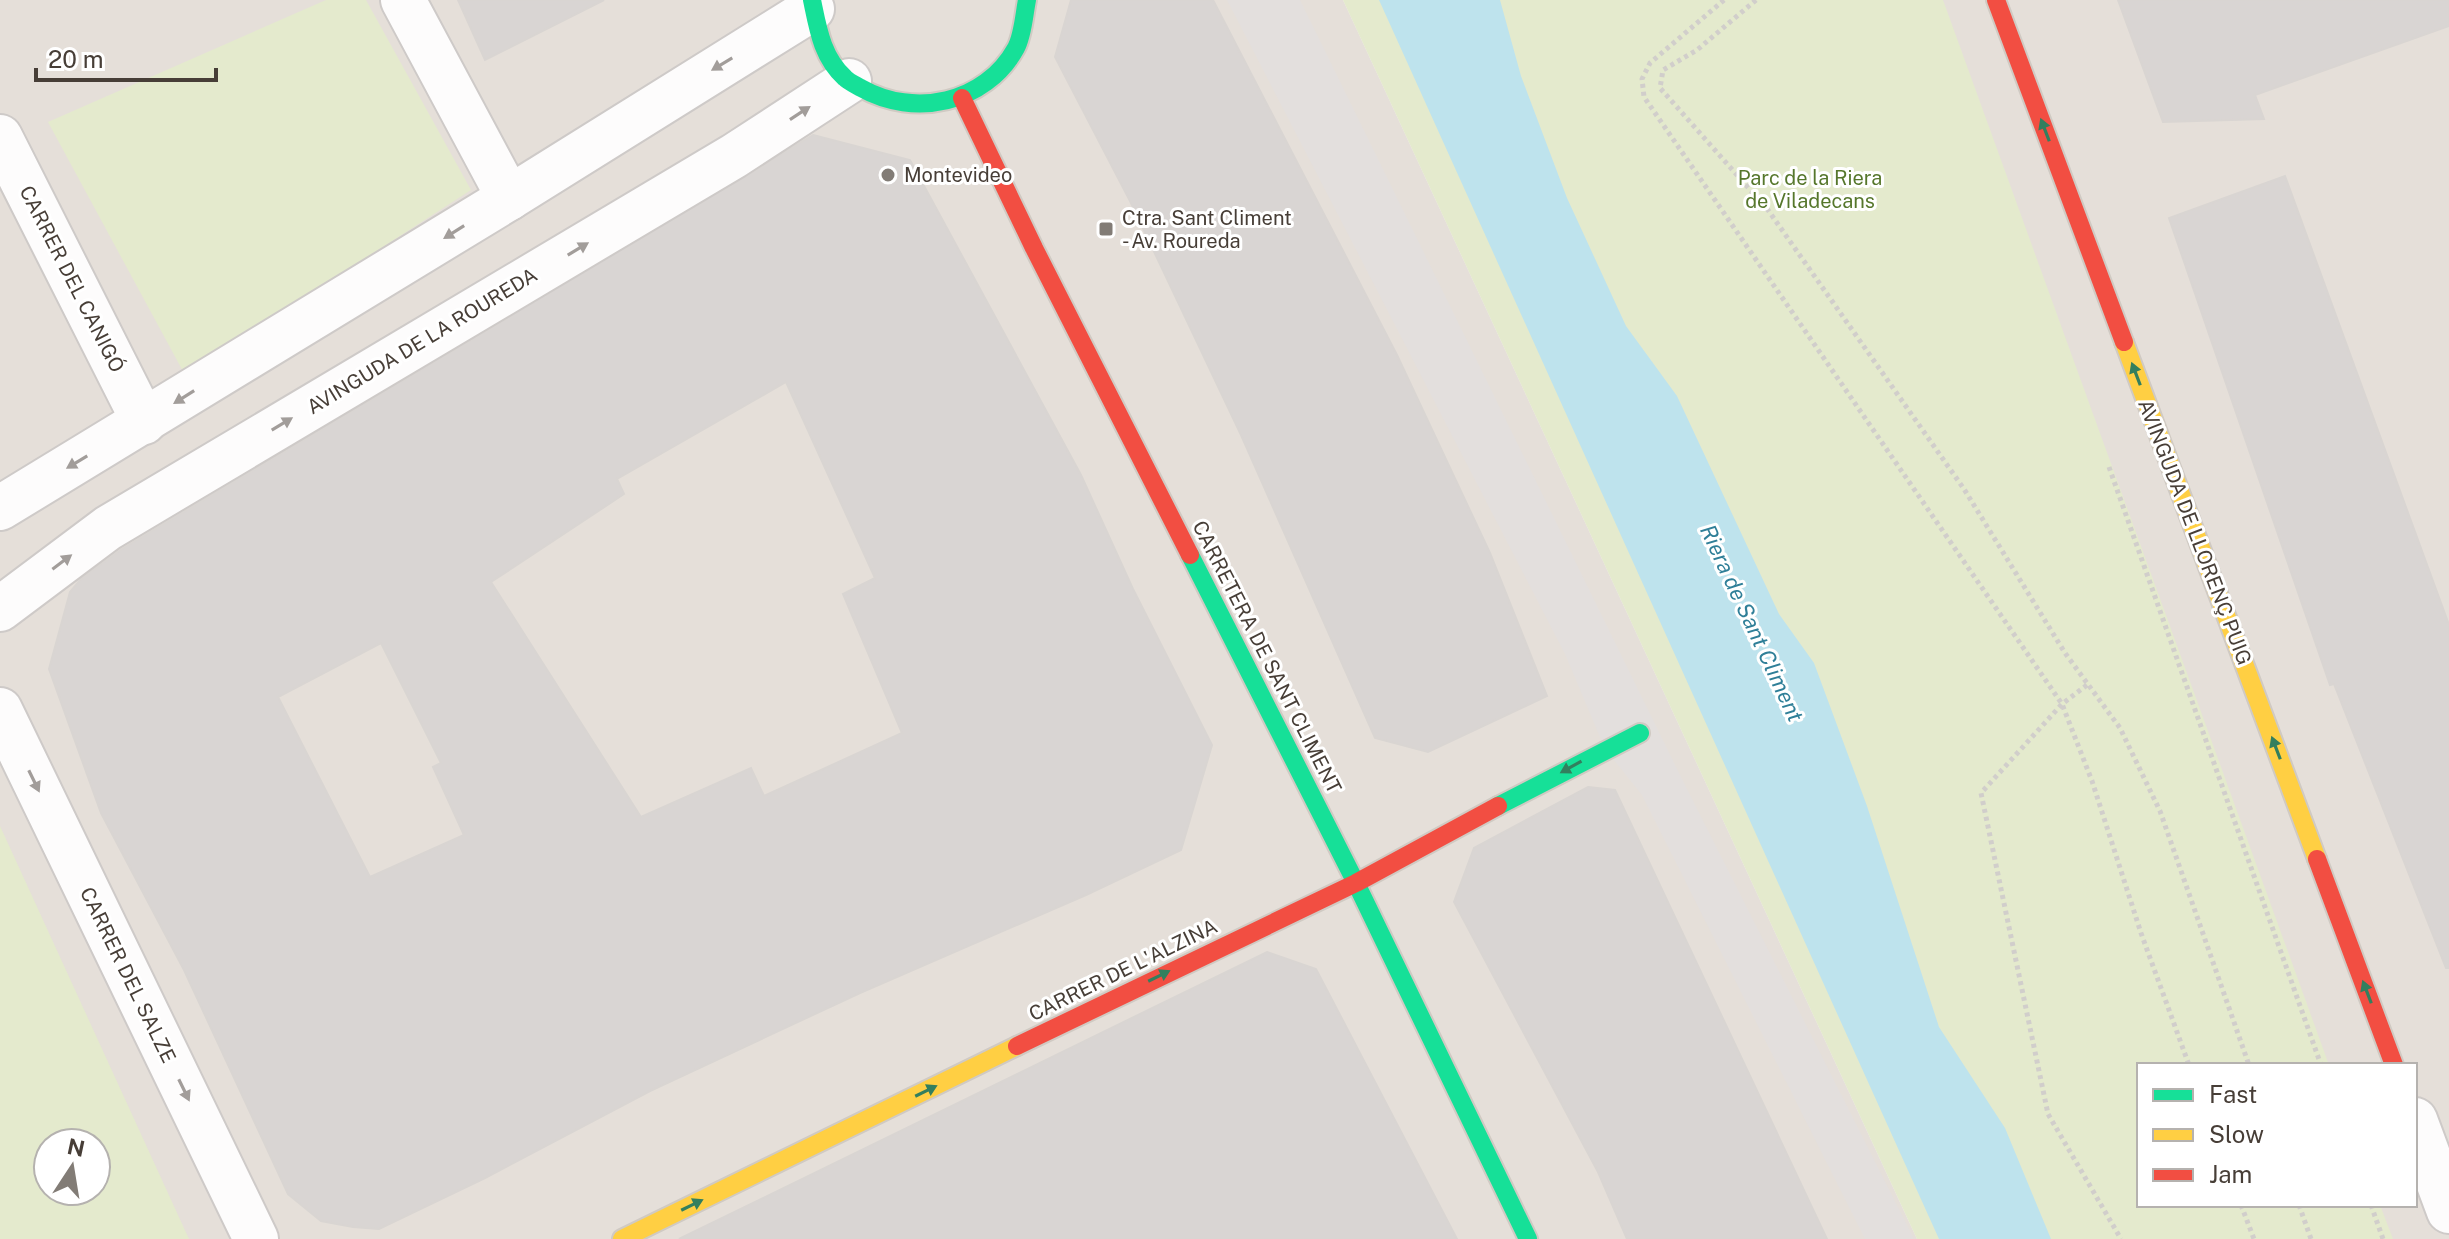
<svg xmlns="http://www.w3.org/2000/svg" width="2449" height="1239" viewBox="0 0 2449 1239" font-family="'Public Sans',sans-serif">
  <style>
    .residential { fill: #e5dfd9; fill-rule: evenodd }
    .green { fill: #e4eacd; fill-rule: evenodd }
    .parking { fill: #e3dfdd }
    .water { fill: #bee3ed }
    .building { fill: #d9d5d3; stroke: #d9d5d2; stroke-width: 2; fill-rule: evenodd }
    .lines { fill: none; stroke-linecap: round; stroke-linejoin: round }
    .street-casing { stroke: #cecac8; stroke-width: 48 }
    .fast-casing { stroke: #d0cac3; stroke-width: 22 }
    .slow-casing { stroke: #d0cac3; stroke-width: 22 }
    .jam-casing { stroke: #d0cac3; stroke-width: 22 }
    .path { stroke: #d1cecb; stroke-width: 5; stroke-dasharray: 4 4; stroke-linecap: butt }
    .street { stroke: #fdfcfc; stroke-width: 44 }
    .fast { stroke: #16e098; stroke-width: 18 }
    .slow { stroke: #ffcf43; stroke-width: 18 }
    .jam { stroke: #f24e42; stroke-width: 18 }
    .oneway { fill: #a29d9a }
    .oneway2 { fill: #337f5e }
    .poi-dot { fill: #827c76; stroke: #fff; stroke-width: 3 }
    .labels { text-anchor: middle; stroke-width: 6; stroke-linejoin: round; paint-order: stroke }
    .poi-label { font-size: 20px; fill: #473e37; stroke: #fff; text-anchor: start }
    .park-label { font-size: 20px; fill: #56772c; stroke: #fff }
    .street-label { font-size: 20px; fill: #473e37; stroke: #fff }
    .water-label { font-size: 22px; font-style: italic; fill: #2f7f98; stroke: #fff }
  </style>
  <rect width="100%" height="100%" fill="#f1eeec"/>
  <!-- residential -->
  <g class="residential">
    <path d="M0 0H1343L1917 1239H0ZM48 1143H96V1191H48Z"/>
    <path d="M1529 0H2449V1239H2090ZM2139 1065H2415V1205H2139Z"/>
  </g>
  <!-- green -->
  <g class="green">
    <path d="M326 0H366L471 190 185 375 48 122Z"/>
    <path d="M1343 0H1943L2329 1065H2139V1205H2380L2393 1239H1917Z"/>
    <path d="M0 826 189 1239H0ZM96 1143V1191H48V1143Z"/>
  </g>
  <!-- parking -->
  <path class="parking" d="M1227 0H1300L1680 775 1914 1239H1865L1642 795 1605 749 1565 654Z"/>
  <!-- water -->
  <path class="water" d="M1379 0H1500L1521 76 1567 198 1626 326 1677 396 1779 614 1814 663 1867 806 1939 1027 2005 1128 2051 1239H1939Z"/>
  <!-- building -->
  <g class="building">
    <path d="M458 0H604L485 60Z"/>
    <path d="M1071 0H1213L1397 355 1490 553 1547 696 1428 752 1375 738 1241 435 1130 201 1055 57Z"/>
    <path d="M2118 0H2449V26L2255 95 2264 119 2163 122Z"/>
    <path d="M813 135 910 160 1081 475 1133 589 1212 745 1181 850 1086 895 860 993 650 1091 485 1178 379 1229 353 1227 321 1221 288 1194 184 970 101 813 49 669 70 592 81 579 122 549ZM786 382 875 578 843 594 902 733 764 796 751 768 641 817 491 582 624 494 617 479ZM381 643 441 763 433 767 464 835 370 877 278 697Z"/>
    <path d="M2285 176 2449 625V968H2446L2334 684 2330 685 2169 218Z"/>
    <path d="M1588 787 1615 790 1827 1239H1627L1598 1172 1454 902 1474 848Z"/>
    <path d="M1267 952 1316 969 1457 1239H679Z"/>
  </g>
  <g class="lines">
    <defs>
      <g id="street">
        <path d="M403 0 509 198"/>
        <path d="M0 137 144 422"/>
        <path d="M0 508 509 198 812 9"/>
        <path d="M0 609 108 528 734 156 849 81"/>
        <path d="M0 710 256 1239"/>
        <path d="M2415 1120 2449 1211"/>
      </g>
      <g id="fast">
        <path d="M812 0C818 29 822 57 845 78 849 82 856 85 861 88 914 118 985 104 1016 48 1023 35 1024 15 1027 0"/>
        <path d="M1190 555 1356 883 1528 1239"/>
        <path d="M1498 806 1640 733"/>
      </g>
      <g id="slow">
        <path d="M2124 342 2317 859"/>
        <path d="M622 1239 1017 1046"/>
      </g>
      <g id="jam">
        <path d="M1996 0 2124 342"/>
        <path d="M962 98 1034 248 1190 555"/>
        <path d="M2317 859 2394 1065"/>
        <path d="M1017 1046 1356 883 1498 806"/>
      </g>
    </defs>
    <!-- street casing -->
    <use href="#street" class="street-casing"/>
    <!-- fast casing -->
    <use href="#fast" class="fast-casing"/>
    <!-- slow casing -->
    <use href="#slow" class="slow-casing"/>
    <!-- jam casing -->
    <use href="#jam" class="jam-casing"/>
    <!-- path -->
    <g class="path">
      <path d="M1724 0 1650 63 1642 79 1644 97 2062 704 2092 781 2141 933 2189 1065"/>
      <path d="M1756 0 1697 50 1663 70 1660 88 1768 210 1964 489 2065 653 2120 728 2160 811 2249 1065"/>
      <path d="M2109 467 2321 1065"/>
      <path d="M2087 685 2062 704 1981 793 2048 1114 2121 1239"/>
      <path d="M2241 1205 2254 1239"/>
      <path d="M2299 1205 2311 1239"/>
      <path d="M2371 1205 2383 1239"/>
    </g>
    <!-- street -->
    <use href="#street" class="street"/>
    <!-- fast -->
    <use href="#fast" class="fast"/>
    <!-- slow -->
    <use href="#slow" class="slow"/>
    <!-- jam -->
    <use href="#jam" class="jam"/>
  </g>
  <!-- one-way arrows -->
  <defs><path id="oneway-solid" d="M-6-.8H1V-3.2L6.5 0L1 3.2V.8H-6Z" transform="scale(2)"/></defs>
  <g class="oneway">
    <use href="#oneway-solid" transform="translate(722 64) rotate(149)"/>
    <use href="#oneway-solid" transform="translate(800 113) rotate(-33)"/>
    <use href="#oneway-solid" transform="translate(454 232) rotate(148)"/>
    <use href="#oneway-solid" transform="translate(578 249) rotate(-31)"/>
    <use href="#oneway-solid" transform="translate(184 397) rotate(148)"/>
    <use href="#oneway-solid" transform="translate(282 424) rotate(-31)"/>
    <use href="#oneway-solid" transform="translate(77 462) rotate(149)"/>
    <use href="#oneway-solid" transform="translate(62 562) rotate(-37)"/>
    <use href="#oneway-solid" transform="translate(34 781) rotate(64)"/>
    <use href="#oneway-solid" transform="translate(184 1090) rotate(64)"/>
  </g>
  <g class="oneway2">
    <use href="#oneway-solid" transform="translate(2045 130) rotate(-111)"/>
    <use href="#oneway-solid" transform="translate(2136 374) rotate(-111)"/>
    <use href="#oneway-solid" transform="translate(2276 748) rotate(-111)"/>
    <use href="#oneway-solid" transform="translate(1571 767) rotate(151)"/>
    <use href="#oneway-solid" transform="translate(1159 976) rotate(-26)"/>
    <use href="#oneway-solid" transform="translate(2367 992) rotate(-111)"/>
    <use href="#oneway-solid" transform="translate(926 1091) rotate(-26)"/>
    <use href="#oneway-solid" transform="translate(692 1205) rotate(-26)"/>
  </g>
  <!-- markers -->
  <g class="poi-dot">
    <circle cx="888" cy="175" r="8"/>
    <rect x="1098" y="221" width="16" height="16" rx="4"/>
  </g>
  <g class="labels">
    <!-- poi labels -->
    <g class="poi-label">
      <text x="904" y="182">Montevideo</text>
      <text x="1122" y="225">Ctra. Sant Climent<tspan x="1122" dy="23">- Av. Roureda</tspan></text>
    </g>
    <!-- park labels -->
    <g class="park-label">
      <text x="1810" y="185">Parc de la Riera<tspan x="1810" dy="23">de Viladecans</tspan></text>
    </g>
    <!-- street labels -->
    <g class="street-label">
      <text transform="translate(72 279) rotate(63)" y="7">CARRER DEL CANIGÓ</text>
      <text transform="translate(422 341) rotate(-31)" y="7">AVINGUDA DE LA ROUREDA</text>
      <text transform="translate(2195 532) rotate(69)" y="7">AVINGUDA DE LLORENÇ PUIG</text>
      <text transform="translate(1267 657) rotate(63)" y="7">CARRETERA DE SANT CLIMENT</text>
      <text transform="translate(1123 970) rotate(-26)" y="7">CARRER DE L'ALZINA</text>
      <text transform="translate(128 975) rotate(64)" y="7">CARRER DEL SALZE</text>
    </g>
    <!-- water labels -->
    <g class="water-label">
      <text transform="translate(1752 623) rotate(65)" y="8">Riera de Sant Climent</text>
    </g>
  </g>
  <!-- legend -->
  <rect x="2137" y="1063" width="280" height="144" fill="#ffffff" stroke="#b5b2af" stroke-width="2"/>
  <rect x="2153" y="1089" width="40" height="12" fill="#16e098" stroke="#b5b2af" stroke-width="2"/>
  <text x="2209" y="1103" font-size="24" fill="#473e37">Fast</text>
  <rect x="2153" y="1129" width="40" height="12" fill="#ffcf43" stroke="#b5b2af" stroke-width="2"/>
  <text x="2209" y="1143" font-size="24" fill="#473e37">Slow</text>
  <rect x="2153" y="1169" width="40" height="12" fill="#f24e42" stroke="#b5b2af" stroke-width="2"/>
  <text x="2209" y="1183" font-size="24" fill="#473e37">Jam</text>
  <!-- north arrow -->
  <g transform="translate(72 1167) rotate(12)"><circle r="38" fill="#ffffff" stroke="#b5b2af" stroke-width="2"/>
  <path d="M0-6L14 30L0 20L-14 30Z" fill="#827c76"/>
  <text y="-12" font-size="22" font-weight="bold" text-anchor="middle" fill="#473e37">N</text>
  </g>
  <!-- scale -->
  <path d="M36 68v12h180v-12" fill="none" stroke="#473e37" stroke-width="4"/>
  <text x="48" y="68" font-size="24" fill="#473e37" stroke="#ffffff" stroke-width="6" paint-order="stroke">20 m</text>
</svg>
